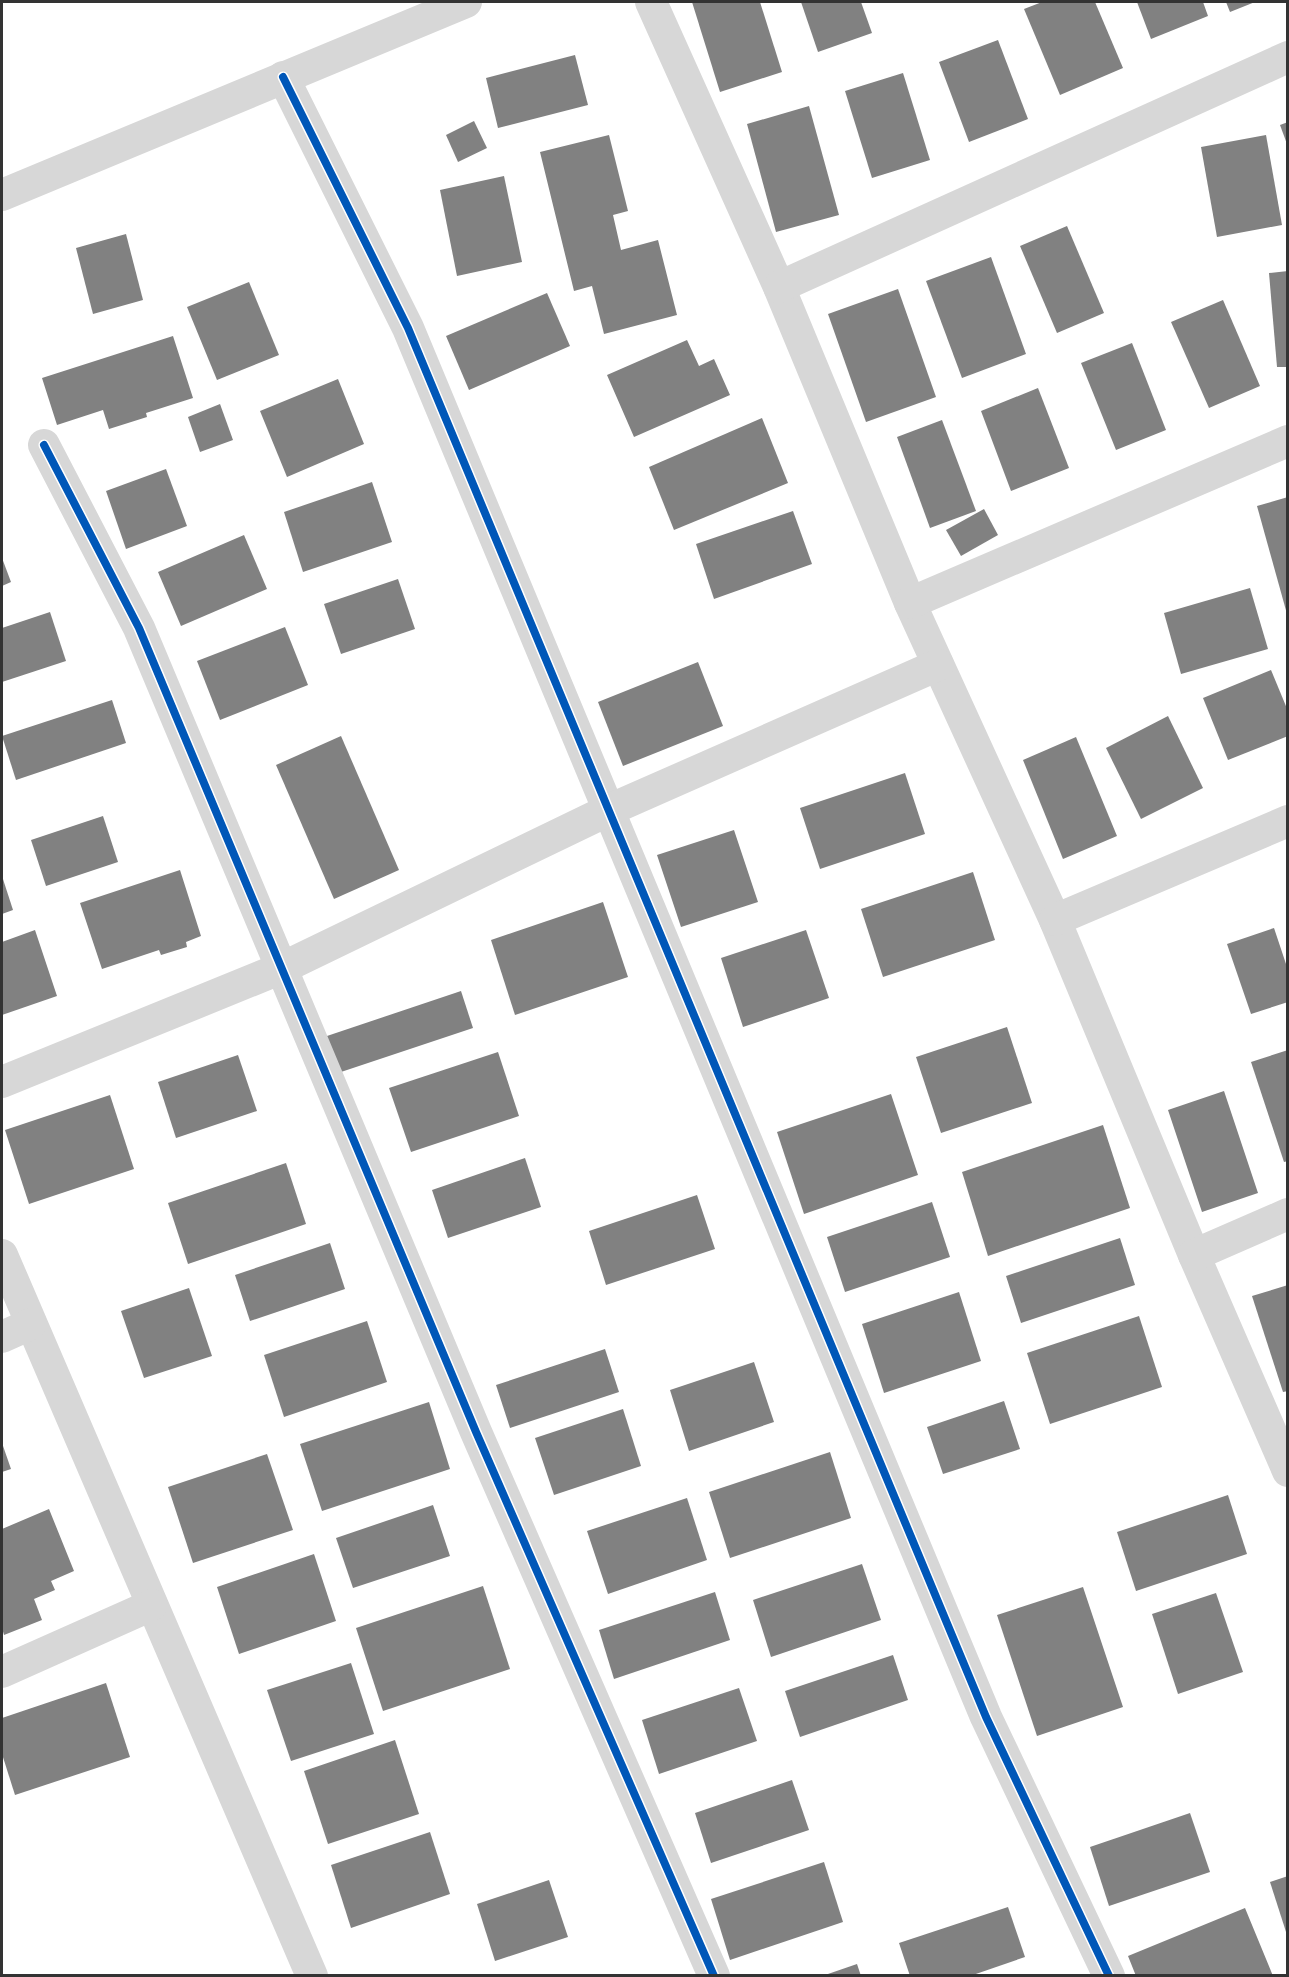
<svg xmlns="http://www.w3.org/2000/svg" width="1289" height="1977" viewBox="0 0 1289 1977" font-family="'Space Grotesk',sans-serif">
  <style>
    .building { fill: #818181 }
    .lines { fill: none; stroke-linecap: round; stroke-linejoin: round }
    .street { stroke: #d7d7d7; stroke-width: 32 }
    .cycleway-casing { stroke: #fff; stroke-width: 11 }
    .cycleway { stroke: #0057b8; stroke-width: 8 }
  </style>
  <rect width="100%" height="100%" fill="#fff"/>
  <!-- building -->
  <g class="building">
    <path d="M692 2H760L782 72 720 92Z"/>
    <path d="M801 2H861L872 33 818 52Z"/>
    <path d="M1042 2H1095L1123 68 1060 95 1024 9Z"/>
    <path d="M1137 2H1203L1208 16 1151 39Z"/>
    <path d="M1226 2H1255L1230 12Z"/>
    <path d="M998 40 1028 119 969 142 939 62Z"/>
    <path d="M575 55 588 105 498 128 486 78Z"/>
    <path d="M903 73 930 160 872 178 845 91Z"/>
    <path d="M809 106 839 215 776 232 747 124Z"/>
    <path d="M474 121 487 148 458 162 446 135Z"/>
    <path d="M1288 122V144H1287L1280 125Z"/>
    <path d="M609 135 628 211 613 215 621 250 658 240 677 315 604 334 592 286 574 291 540 152Z"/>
    <path d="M1266 135 1282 225 1217 237 1201 147Z"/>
    <path d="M504 176 522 262 457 276 440 190Z"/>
    <path d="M1067 226 1104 313 1057 333 1020 246Z"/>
    <path d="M126 234 143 300 93 314 76 248Z"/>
    <path d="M991 257 1026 354 962 378 926 281Z"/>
    <path d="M1288 271V367H1277L1269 273Z"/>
    <path d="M249 282 279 355 217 380 187 307Z"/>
    <path d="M898 289 936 397 866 422 828 314Z"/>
    <path d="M547 293 570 346 469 390 446 336Z"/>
    <path d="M1223 300 1260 386 1209 408 1171 322Z"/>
    <path d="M173 336 193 398 146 413 147 417 109 429 103 410 57 425 42 378Z"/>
    <path d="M687 340 699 366 714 359 730 395 634 437 607 375Z"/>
    <path d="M1132 343 1166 430 1116 450 1081 363Z"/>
    <path d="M338 379 364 444 287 477 260 411Z"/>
    <path d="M1038 388 1069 468 1011 491 981 411Z"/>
    <path d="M220 404 233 440 200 452 188 417Z"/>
    <path d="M762 418 788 483 674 530 649 467Z"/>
    <path d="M942 420 976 511 930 528 897 437Z"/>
    <path d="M166 469 187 526 126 549 106 491Z"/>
    <path d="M372 482 392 542 303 572 284 512Z"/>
    <path d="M1288 497V614H1287L1257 506Z"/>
    <path d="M984 509 998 535 961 556 946 530Z"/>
    <path d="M793 511 812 564 714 599 696 544Z"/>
    <path d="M244 535 267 589 181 626 158 572Z"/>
    <path d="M2 558 11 582 2 586Z"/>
    <path d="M398 579 415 629 341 654 324 604Z"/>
    <path d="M1250 588 1268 649 1181 674 1164 613Z"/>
    <path d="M50 612 66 661 2 682V628Z"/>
    <path d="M285 627 308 685 220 720 197 661Z"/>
    <path d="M698 662 723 726 623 766 598 702Z"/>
    <path d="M1271 670 1288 711V736L1228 760 1203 698Z"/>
    <path d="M112 700 126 743 16 780 2 736Z"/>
    <path d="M1168 716 1203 788 1141 819 1106 748Z"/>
    <path d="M341 736 399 870 334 899 276 765Z"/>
    <path d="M1076 737 1117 836 1063 859 1023 760Z"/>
    <path d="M905 773 925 834 820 869 800 808Z"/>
    <path d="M103 816 118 862 46 886 31 840Z"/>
    <path d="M734 830 758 902 681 927 657 855Z"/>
    <path d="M180 870 201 936 186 942 187 947 161 955 159 950 102 969 80 903Z"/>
    <path d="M973 872 995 940 883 977 861 909Z"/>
    <path d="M2 876 13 910 2 914Z"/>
    <path d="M603 902 628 977 515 1015 491 940Z"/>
    <path d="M1274 928 1288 970V1002L1251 1014 1227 944Z"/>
    <path d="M35 930 57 996 2 1015V942Z"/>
    <path d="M806 930 829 998 743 1027 721 958Z"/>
    <path d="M461 991 473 1028 332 1075 321 1038Z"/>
    <path d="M1007 1027 1032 1103 941 1133 916 1057Z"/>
    <path d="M1288 1050V1161L1284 1162 1251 1062Z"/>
    <path d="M498 1052 519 1116 411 1152 389 1088Z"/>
    <path d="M238 1055 257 1111 176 1138 158 1082Z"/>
    <path d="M1224 1091 1258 1193 1202 1212 1168 1110Z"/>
    <path d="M891 1094 918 1175 804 1214 777 1132Z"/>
    <path d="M110 1095 134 1169 29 1204 5 1130Z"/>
    <path d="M1103 1125 1130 1208 988 1256 962 1172Z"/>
    <path d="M525 1158 541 1207 448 1238 432 1190Z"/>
    <path d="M286 1163 306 1224 188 1264 168 1203Z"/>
    <path d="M697 1195 715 1249 606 1285 589 1231Z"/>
    <path d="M932 1202 950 1257 845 1292 827 1237Z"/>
    <path d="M1120 1238 1135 1285 1021 1323 1006 1276Z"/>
    <path d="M330 1243 345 1289 250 1321 235 1275Z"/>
    <path d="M1288 1285V1391L1283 1392 1252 1296Z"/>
    <path d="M189 1288 212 1356 144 1378 121 1311Z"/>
    <path d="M959 1292 981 1361 884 1393 862 1324Z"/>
    <path d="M1139 1316 1162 1387 1050 1424 1027 1353Z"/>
    <path d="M367 1321 387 1382 284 1417 264 1355Z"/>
    <path d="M605 1349 619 1392 510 1428 496 1385Z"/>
    <path d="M754 1362 774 1422 689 1451 670 1390Z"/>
    <path d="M1004 1401 1020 1449 943 1474 927 1427Z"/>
    <path d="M429 1402 450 1469 322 1511 300 1444Z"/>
    <path d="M623 1409 641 1466 554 1495 535 1438Z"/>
    <path d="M2 1443 11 1469 2 1472Z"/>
    <path d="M830 1452 851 1518 730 1558 709 1492Z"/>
    <path d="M267 1454 293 1530 193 1563 168 1487Z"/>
    <path d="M1228 1495 1247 1554 1136 1591 1117 1532Z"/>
    <path d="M687 1498 707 1560 608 1594 587 1531Z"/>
    <path d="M433 1505 450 1556 353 1588 336 1538Z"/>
    <path d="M49 1509 74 1571 51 1581 55 1590 34 1599 42 1620 4 1635 2 1628V1529Z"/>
    <path d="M314 1554 336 1621 239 1654 217 1587Z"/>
    <path d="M862 1564 881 1620 771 1657 753 1600Z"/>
    <path d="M483 1586 510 1669 383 1711 356 1628Z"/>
    <path d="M1083 1587 1123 1707 1037 1736 997 1615Z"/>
    <path d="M715 1592 730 1640 614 1679 599 1630Z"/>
    <path d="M1216 1593 1243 1672 1178 1694 1152 1614Z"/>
    <path d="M893 1655 908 1700 800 1737 785 1691Z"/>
    <path d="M351 1663 374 1734 291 1761 267 1690Z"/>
    <path d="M106 1683 130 1757 15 1795 2 1754V1718Z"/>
    <path d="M739 1688 757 1741 659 1774 642 1720Z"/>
    <path d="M395 1740 419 1814 328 1844 304 1771Z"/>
    <path d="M792 1780 809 1830 711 1863 695 1813Z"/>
    <path d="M1190 1813 1210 1872 1109 1906 1090 1847Z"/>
    <path d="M430 1832 450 1894 351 1928 331 1865Z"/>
    <path d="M824 1862 843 1922 730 1960 711 1899Z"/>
    <path d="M1288 1876V1935H1287L1270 1882Z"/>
    <path d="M549 1880 568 1937 495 1961 477 1904Z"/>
    <path d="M1008 1907 1025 1957 970 1976H910L899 1943Z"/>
    <path d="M1245 1908 1273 1976H1233V1974L1228 1976H1136L1128 1956Z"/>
    <path d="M857 1964 861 1976H826L825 1975Z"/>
  </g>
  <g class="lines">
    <!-- street -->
    <g class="street">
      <path d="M651 2 779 287 910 603 1055 920 1194 1255 1288 1471"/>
      <path d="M283 77 408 328 986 1717 1109 1976"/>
      <path d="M2 195 466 2"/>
      <path d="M779 287 1288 57"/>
      <path d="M44 445 139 628 476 1432 714 1976"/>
      <path d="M910 603 1288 441"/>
      <path d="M1055 920 1288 821"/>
      <path d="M2 1082 282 968 609 810 938 665"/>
      <path d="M2 1255 312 1976"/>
      <path d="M1194 1255 1288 1214"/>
      <path d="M2 1337 31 1324"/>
      <path d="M2 1672 152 1605"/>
    </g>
    <defs>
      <g id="cycleway">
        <path d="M283 77 408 328 986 1717 1109 1976"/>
        <path d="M44 445 139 628 476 1432 714 1976"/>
      </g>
    </defs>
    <!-- cycleway casing -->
    <use href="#cycleway" class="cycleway-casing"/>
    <!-- cycleway -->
    <use href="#cycleway" class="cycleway"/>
  </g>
  <!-- border -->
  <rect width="1289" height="1977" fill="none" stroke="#333333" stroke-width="6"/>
</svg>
